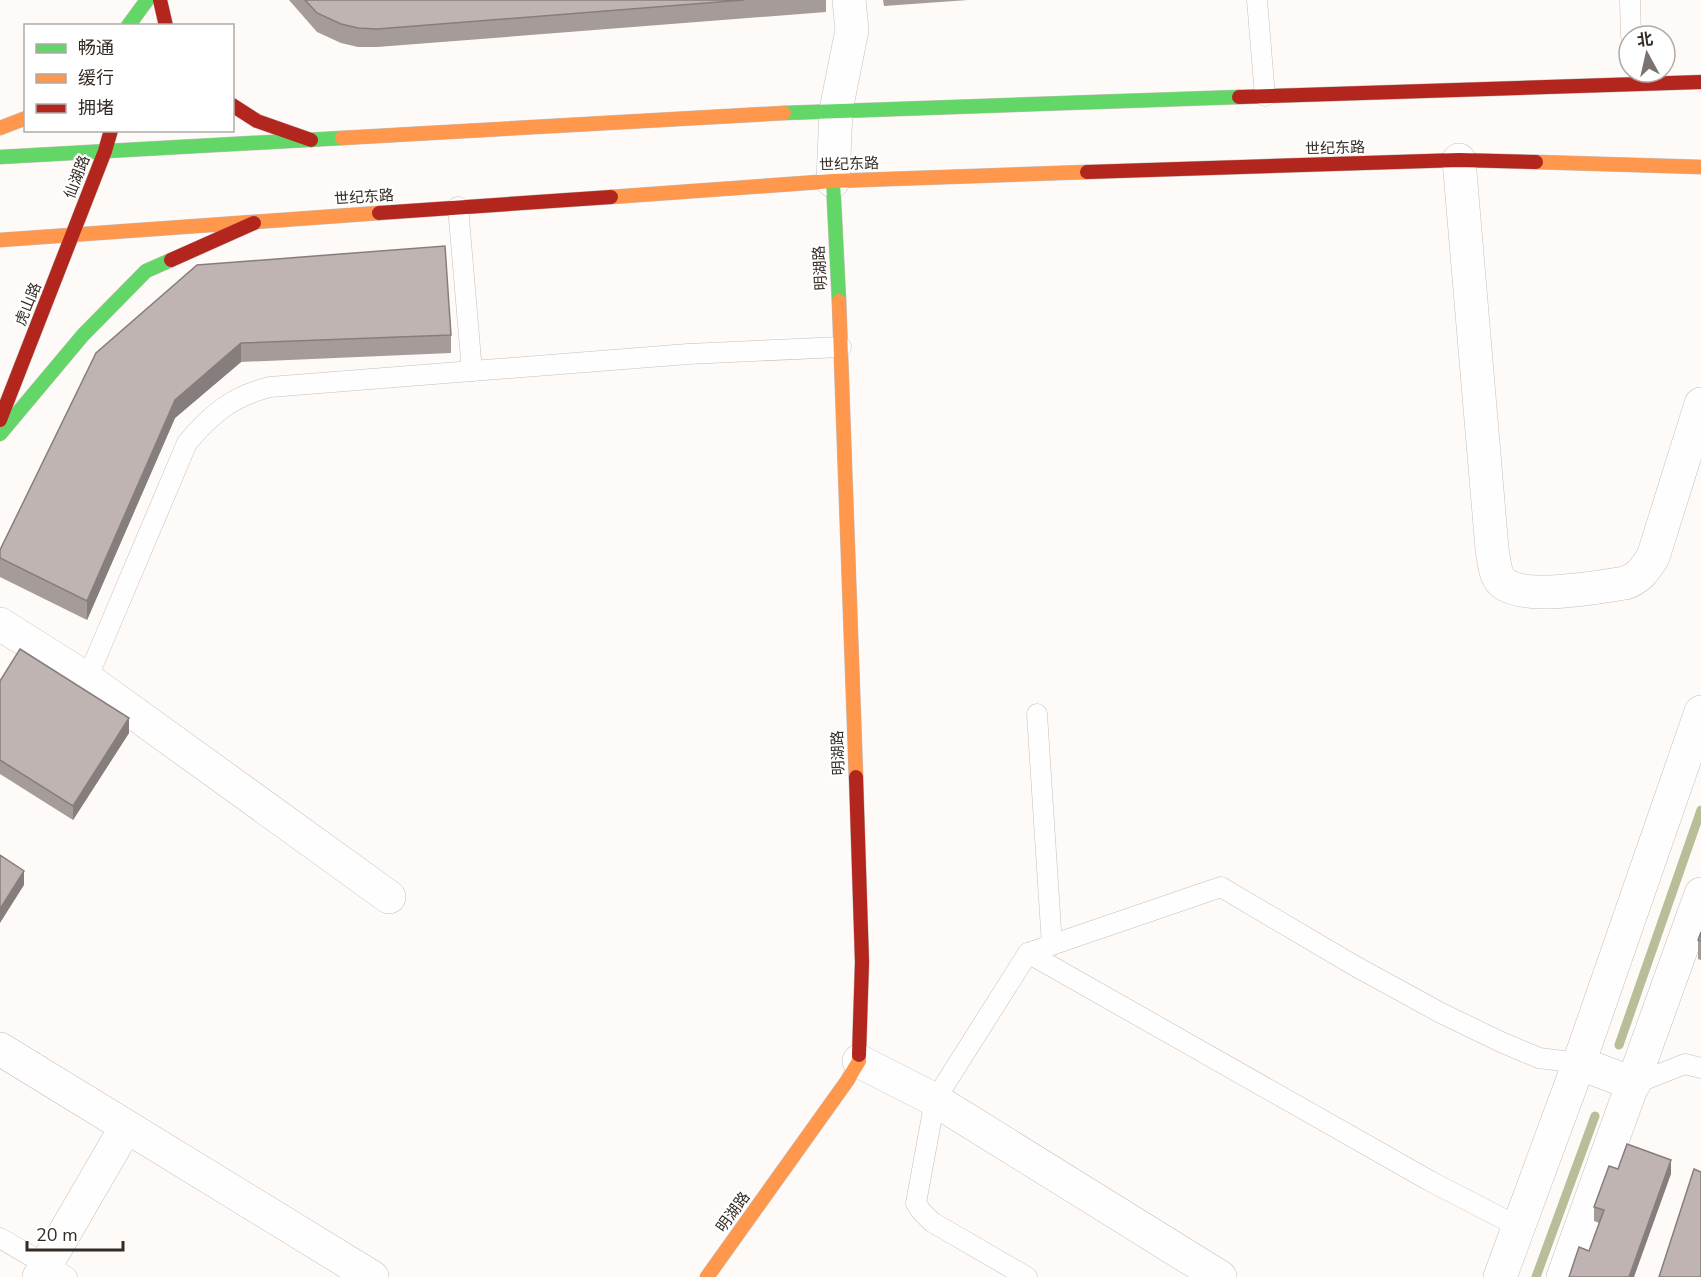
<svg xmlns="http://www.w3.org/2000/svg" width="1701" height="1277" viewBox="0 0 1701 1277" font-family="'Nunito Sans','Noto Sans SC',sans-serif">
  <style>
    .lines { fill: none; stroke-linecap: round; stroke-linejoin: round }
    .stream { stroke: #babe98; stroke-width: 9 }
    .lane-casing { stroke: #c5bfbb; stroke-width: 21 }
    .street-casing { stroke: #c5bfbb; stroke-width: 34 }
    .fast-casing { stroke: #c5bfbb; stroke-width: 15 }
    .slow-casing { stroke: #c5bfbb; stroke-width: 15 }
    .jam-casing { stroke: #c5bfbb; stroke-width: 15 }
    .lane { stroke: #fffefe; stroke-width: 20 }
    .street { stroke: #fffefe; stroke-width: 33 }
    .fast { stroke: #63d668; stroke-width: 14 }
    .slow { stroke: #ff974d; stroke-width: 14 }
    .jam { stroke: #b3261e; stroke-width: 14 }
    .wall { fill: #a59b99 }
    .shaded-wall { fill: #867e7d }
    .building { fill: #c0b4b2; stroke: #867e7d; stroke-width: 1.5 }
    .labels { text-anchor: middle; stroke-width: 4.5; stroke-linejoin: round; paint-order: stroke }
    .street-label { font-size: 15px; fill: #352b25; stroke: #fff }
  </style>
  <rect width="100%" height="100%" fill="#fdfaf8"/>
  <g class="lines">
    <!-- stream -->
    <g class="stream">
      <path d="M1619 1045 1701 810"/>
      <path d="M1536 1277 1595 1116"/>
    </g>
    <defs>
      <g id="lane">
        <path d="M1257 0 1265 96"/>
        <path d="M1630 0 1631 36"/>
        <path d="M458 207 472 371"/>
        <path d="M87 679 187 443C211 414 233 396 270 387L688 354 841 347"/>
        <path d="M1037 714 1052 945"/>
        <path d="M1028 953 1430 1181 1519 1227"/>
        <path d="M1634 1084 1685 1064 1701 1068"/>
        <path d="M0 1238 67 1277"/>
        <path d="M1027 1277 932 1222 921 1211 916 1203 935 1100 1028 953 1221 887 1355 966 1441 1013 1501 1042 1539 1058 1579 1063"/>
      </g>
      <g id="street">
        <path d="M1459 160 1492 549C1494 559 1494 573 1501 581 1521 602 1598 587 1625 583 1640 578 1645 569 1653 557L1701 404"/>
        <path d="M833 181 836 110 852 30 849 0"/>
        <path d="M0 624 87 679 389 897"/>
        <path d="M0 1049 372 1277"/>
        <path d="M859 1061 935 1100 1220 1277"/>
        <path d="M1579 1063 1634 1084"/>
        <path d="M39 1277 126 1127"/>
        <path d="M1500 1277 1579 1063 1701 712"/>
        <path d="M1563 1277 1701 894"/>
      </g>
      <g id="fast">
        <path d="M128 26 147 0"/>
        <path d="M784 113 1239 97"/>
        <path d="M0 157 342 138"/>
        <path d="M833 181 839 301"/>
        <path d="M0 434 83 335 146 271 171 260"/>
      </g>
      <g id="slow">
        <path d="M0 128 26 118"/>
        <path d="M342 138 784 113"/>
        <path d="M1536 162 1701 167"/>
        <path d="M611 197 833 181 1087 172"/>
        <path d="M0 240 379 213"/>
        <path d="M839 301 856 777"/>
        <path d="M707 1277 847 1081 859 1061V1055"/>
      </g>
      <g id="jam">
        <path d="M160 0 166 26"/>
        <path d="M1239 97 1701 82"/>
        <path d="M232 105 257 121 311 140"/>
        <path d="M1087 172 1459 160 1536 162"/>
        <path d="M379 213 611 197"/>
        <path d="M171 260 254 223"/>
        <path d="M0 420 105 151 111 130"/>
        <path d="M856 777 862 962 859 1055"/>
      </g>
    </defs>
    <!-- lane casing -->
    <use href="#lane" class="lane-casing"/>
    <!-- street casing -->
    <use href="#street" class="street-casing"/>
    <!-- fast casing -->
    <use href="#fast" class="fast-casing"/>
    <!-- slow casing -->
    <use href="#slow" class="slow-casing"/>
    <!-- jam casing -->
    <use href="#jam" class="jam-casing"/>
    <!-- lane -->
    <use href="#lane" class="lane"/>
    <!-- street -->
    <use href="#street" class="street"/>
    <!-- fast -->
    <use href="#fast" class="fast"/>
    <!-- slow -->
    <use href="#slow" class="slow"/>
    <!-- jam -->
    <use href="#jam" class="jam"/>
  </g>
  <!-- wall -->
  <g class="wall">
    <path d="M289 0H826V12L377 47H358L341 43 317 32Z"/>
    <path d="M883 0H968L884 6Z"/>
    <path d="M197 265 451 335V353L241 362 175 418 87 620 0 577V550Z"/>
    <path d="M0 681 129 733 73 820 0 774Z"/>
    <path d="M1701 932V960L1698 959V940Z"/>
    <path d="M1618 1169 1671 1174 1589 1251 1599 1223 1594 1221V1207Z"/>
  </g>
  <!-- shaded-wall -->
  <g class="shaded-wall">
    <path d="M241 343V362L175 418 87 620V601L175 400Z"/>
    <path d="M129 718V733L73 820V806Z"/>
    <path d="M24 871V885L0 923V909Z"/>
    <path d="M1671 1160V1174L1634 1277H1629Z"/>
  </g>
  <!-- building -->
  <g class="building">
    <path d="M305 0H744L377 29 358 28 341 24 317 13Z"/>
    <path d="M445 246 451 335 241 343 175 400 87 601 0 558V550L96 353 197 265Z"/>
    <path d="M20 649 129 718 73 806 0 760V681Z"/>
    <path d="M0 855 24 871 0 909Z"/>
    <path d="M1701 932V941L1698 940Z"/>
    <path d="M1627 1144 1671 1160 1629 1277H1569L1579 1247 1589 1251 1604 1210 1594 1207 1609 1166 1618 1169Z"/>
    <path d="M1694 1169 1701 1172V1277H1659Z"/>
  </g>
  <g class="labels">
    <!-- street labels -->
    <g class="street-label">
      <text transform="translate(1335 148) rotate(-2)" y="5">世纪东路</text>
      <text transform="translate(849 164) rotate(-2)" y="5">世纪东路</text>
      <text transform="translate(77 177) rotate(-69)" y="5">仙湖路</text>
      <text transform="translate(364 197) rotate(-4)" y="5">世纪东路</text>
      <text transform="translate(820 268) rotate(-93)" y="5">明湖路</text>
      <text transform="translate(28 304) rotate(-68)" y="5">虎山路</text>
      <text transform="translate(838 753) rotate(-92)" y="5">明湖路</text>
      <text transform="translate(733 1212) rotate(-54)" y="5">明湖路</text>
    </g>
  </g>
  <!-- legend -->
  <rect x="24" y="24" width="210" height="108" fill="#ffffff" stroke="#aeaaa8" stroke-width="1.5"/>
  <rect x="36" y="44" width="30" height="9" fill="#63d668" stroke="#aeaaa8" stroke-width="1.5"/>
  <text x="78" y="54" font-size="18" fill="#352b25">畅通</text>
  <rect x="36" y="74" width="30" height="9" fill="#ff974d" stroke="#aeaaa8" stroke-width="1.5"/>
  <text x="78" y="84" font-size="18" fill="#352b25">缓行</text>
  <rect x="36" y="104" width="30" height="9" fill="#b3261e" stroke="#aeaaa8" stroke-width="1.5"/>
  <text x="78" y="114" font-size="18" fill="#352b25">拥堵</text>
  <!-- north arrow -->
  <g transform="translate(1647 54) rotate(352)"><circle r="28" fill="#ffffff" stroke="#aeaaa8" stroke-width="1.5"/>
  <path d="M0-4.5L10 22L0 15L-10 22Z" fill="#7b736f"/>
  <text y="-9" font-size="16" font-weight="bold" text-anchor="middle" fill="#352b25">北</text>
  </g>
  <!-- scale -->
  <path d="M27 1241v9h96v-9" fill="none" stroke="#352b25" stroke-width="3"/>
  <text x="36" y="1241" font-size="18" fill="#352b25" stroke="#ffffff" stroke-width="4.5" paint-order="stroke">20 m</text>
</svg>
